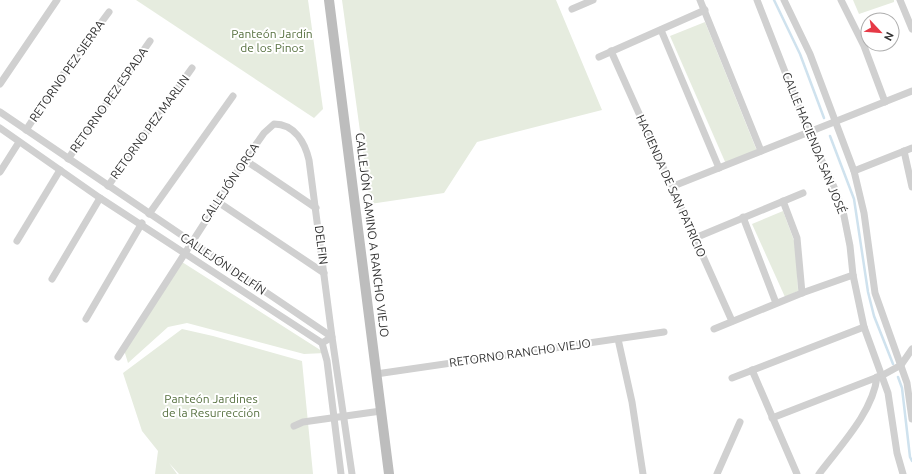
<svg xmlns="http://www.w3.org/2000/svg" width="912" height="474" viewBox="0 0 912 474" font-family="Ubuntu,sans-serif">
  <style>
    .green { fill: #e6ecdf }
    .lines { fill: none; stroke-linecap: round; stroke-linejoin: round }
    .stream { stroke: #cfe2ee; stroke-width: 2.5 }
    .street { stroke: #d0d0d0; stroke-width: 7 }
    .secondary { stroke: #bdbdbd; stroke-width: 10 }
    .labels { text-anchor: middle; stroke-width: 4; stroke-linejoin: round; paint-order: stroke }
    .park-label { font-size: 12px; fill: #56703f; stroke: #fff }
    .street-label { font-size: 12px; fill: #333; stroke: #fff }
  </style>
  <rect width="100%" height="100%" fill="#fff"/>
  <!-- green -->
  <g class="green">
    <path d="M136 0H308L323 109 314 118Z"/>
    <path d="M342 0H556L602 110 477 142 444 193 370 204Z"/>
    <path d="M853 0H894V2L859 14Z"/>
    <path d="M705 22 757 151 726 164 670 36Z"/>
    <path d="M783 211 796 246 798 291 785 297 752 224Z"/>
    <path d="M182 262 325 353 304 354 187 323 168 327 128 363 124 350Z"/>
    <path d="M182 329 213 336 302 361 313 474H179L169 463 177 474H155L158 451 142 431 123 373Z"/>
  </g>
  <g class="lines">
    <!-- stream -->
    <g class="stream">
      <path d="M774 0 800 54 824 118"/>
      <path d="M830 136 854 199 868 292 874 316 893 364"/>
      <path d="M898 377 902 388 910 457 912 461"/>
    </g>
    <!-- street -->
    <g class="street">
      <path d="M700 0 761 151"/>
      <path d="M757 0 809 133 834 187 843 211 850 246 853 275 864 327 888 393 897 453 903 474"/>
      <path d="M784 0 810 54 854 171 864 213 875 293 907 383 912 419"/>
      <path d="M841 0 864 46 885 102"/>
      <path d="M900 0 912 29"/>
      <path d="M572 9 593 0"/>
      <path d="M661 30 719 168"/>
      <path d="M611 51 732 321"/>
      <path d="M599 57 705 10"/>
      <path d="M0 84 57 0"/>
      <path d="M0 112 332 337 352 474"/>
      <path d="M0 128 100 198 322 343 327 361 341 474"/>
      <path d="M26 130 66 70 109 12"/>
      <path d="M904 151 912 187"/>
      <path d="M68 159 150 41"/>
      <path d="M245 160 316 208"/>
      <path d="M854 171 912 148"/>
      <path d="M0 172 19 142"/>
      <path d="M108 186 192 68"/>
      <path d="M671 187 912 91"/>
      <path d="M783 201 797 238 802 293"/>
      <path d="M218 202 324 273"/>
      <path d="M149 214 233 96"/>
      <path d="M743 217 776 303"/>
      <path d="M695 238 803 193"/>
      <path d="M17 241 60 170"/>
      <path d="M52 279 100 198"/>
      <path d="M86 319 142 223"/>
      <path d="M714 329 802 293 853 275"/>
      <path d="M618 339 632 402 643 474"/>
      <path d="M118 357 245 160 264 133 274 124C295 124 305 143 309 160L332 337 322 343"/>
      <path d="M752 370 797 474"/>
      <path d="M376 374 664 332"/>
      <path d="M732 378 864 327"/>
      <path d="M772 418 883 375 901 365 912 349"/>
      <path d="M294 426 303 422 381 411"/>
      <path d="M717 474 740 422"/>
      <path d="M819 474C840 446 873 412 877 377"/>
    </g>
    <!-- secondary -->
    <path class="secondary" d="M329 0 389 474"/>
  </g>
  <g class="labels">
    <!-- park labels -->
    <g class="park-label">
      <text x="272" y="38">Panteón Jardín<tspan x="272" dy="14">de los Pinos</tspan></text>
      <text x="211" y="403">Panteón Jardines<tspan x="211" dy="14">de la Resurrección</tspan></text>
    </g>
    <!-- street labels -->
    <g class="street-label">
      <text transform="translate(67 71) rotate(-55)" y="4">RETORNO PEZ SIERRA</text>
      <text transform="translate(109 100) rotate(-55)" y="4">RETORNO PEZ ESPADA</text>
      <text transform="translate(150 127) rotate(-54)" y="4">RETORNO PEZ MARLIN</text>
      <text transform="translate(814 143) rotate(68)" y="4">CALLE HACIENDA SAN JOSÉ</text>
      <text transform="translate(230 183) rotate(-56)" y="4">CALLEJÓN ORCA</text>
      <text transform="translate(671 186) rotate(66)" y="4">HACIENDA DE SAN PATRICIO</text>
      <text transform="translate(372 235) rotate(83)" y="4">CALLEJÓN CAMINO A RANCHO VIEJO</text>
      <text transform="translate(321 245) rotate(83)" y="4">DELFIN</text>
      <text transform="translate(223 264) rotate(34)" y="4">CALLEJÓN DELFÍN</text>
      <text transform="translate(520 353) rotate(-8)" y="4">RETORNO RANCHO VIEJO</text>
    </g>
  </g>
  <!-- north arrow -->
  <g transform="translate(880 32) rotate(116)"><circle r="19" fill="#ffffff" stroke="#adadad"/>
  <path d="M0-3L7 15L0 10L-7 15Z" fill="#e63946"/>
  <text y="-6" font-size="11" font-weight="bold" text-anchor="middle" fill="#333333">N</text>
  </g>
</svg>
